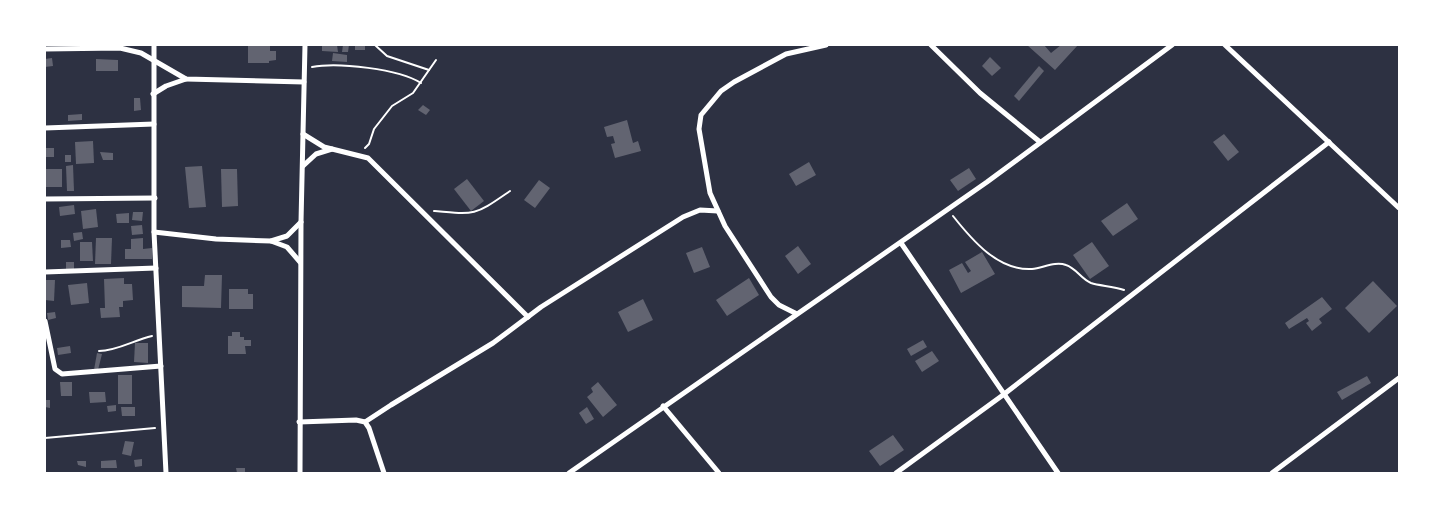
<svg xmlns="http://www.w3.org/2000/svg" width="1444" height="518" viewBox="0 0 1444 518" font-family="'Titillium Web',sans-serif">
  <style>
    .building { fill: #626471 }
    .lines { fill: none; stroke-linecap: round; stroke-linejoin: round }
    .path { stroke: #fff; stroke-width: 2 }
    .minor { stroke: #fff; stroke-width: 5 }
  </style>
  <rect width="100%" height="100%" fill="#2d3142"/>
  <!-- building -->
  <g class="building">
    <path d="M248 45H270V51H276V60L269 61V63H248Z"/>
    <path d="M322 45H337L338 52 322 51Z"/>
    <path d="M343 45H349L348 52H342Z"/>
    <rect x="355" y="45" width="10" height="5"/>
    <path d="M1027 45H1044L1051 53 1061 45H1078L1055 70Z"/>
    <path d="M333 53 347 55V62L332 61Z"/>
    <path d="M990 57 1001 68 992 76 982 66Z"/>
    <path d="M52 58 53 66 45 67V59Z"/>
    <path d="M96 59 118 60V71H96Z"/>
    <path d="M1039 66 1044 71 1019 101 1014 96Z"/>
    <path d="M134 98H140L141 110 134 111Z"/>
    <path d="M423 105 430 110 426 115 418 110Z"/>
    <path d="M82 114V120L68 121V115Z"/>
    <path d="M627 120 633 143 638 141 641 151 615 158 611 144 615 143 613 136 607 137 604 127Z"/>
    <path d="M1224 134 1239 152 1228 161 1213 142Z"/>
    <path d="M93 141 94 163 76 164 75 142Z"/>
    <rect x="45" y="148" width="9" height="9"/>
    <path d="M100 152 113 153V160H103Z"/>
    <rect x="65" y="155" width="6" height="7"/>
    <path d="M809 162 816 175 796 186 789 174Z"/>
    <path d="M73 165 74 191H67L66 166Z"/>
    <path d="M202 166 206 207 189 208 185 167Z"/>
    <path d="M969 168 976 179 958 191 950 180Z"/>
    <rect x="45" y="169" width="17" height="18"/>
    <path d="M221 169H237L238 206 222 207Z"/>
    <path d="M467 179 484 201 471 211 454 189Z"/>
    <path d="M539 180 550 188 535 208 524 200Z"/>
    <path d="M1127 203 1138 219 1113 236 1101 221Z"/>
    <path d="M74 205 75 214 60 216 59 207Z"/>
    <path d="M96 209 98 227 83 229 81 211Z"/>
    <path d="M133 212H143L142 221 132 220Z"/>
    <path d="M129 213V223H117L116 214Z"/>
    <path d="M142 225 143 234 132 235 131 226Z"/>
    <path d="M82 232 83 239 74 241 73 233Z"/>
    <path d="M96 238H112L111 264H95Z"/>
    <path d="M143 238V249L152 248V259H125V249H131V239Z"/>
    <path d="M61 240H70L71 247 61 248Z"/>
    <path d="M80 242H92L93 261H80Z"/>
    <path d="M1092 242 1109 266 1090 279 1073 255Z"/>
    <path d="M798 246 811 264 798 274 785 256Z"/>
    <path d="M702 247 710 267 694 273 686 253Z"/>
    <path d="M982 252 995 274 961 293 949 270 962 263 968 273 971 271 965 262Z"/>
    <rect x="66" y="262" width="8" height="7"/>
    <path d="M205 275H222L221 308 182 307V286H204Z"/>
    <path d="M124 278V284H132L133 300 123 301V307H119L120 317 101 318 100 308H105L104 279Z"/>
    <path d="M749 278 759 295 727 316 716 300Z"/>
    <path d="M45 280H55L54 301 45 300Z"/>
    <path d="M1373 281 1397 306 1369 333 1345 308Z"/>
    <path d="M87 283 89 303 71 305 68 285Z"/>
    <path d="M229 289H248V294H253V309H229Z"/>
    <path d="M1322 297 1332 309 1319 319 1322 323 1312 331 1306 323 1309 321 1307 318 1289 329 1285 323Z"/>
    <path d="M643 299 653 320 628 332 618 312Z"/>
    <path d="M55 312 56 318 48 320 47 313Z"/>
    <path d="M232 332H240V337H244V340H251V346H245L246 354H228V336H232Z"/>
    <path d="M923 340 927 347 911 356 907 349Z"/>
    <path d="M135 343H148V363L134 362Z"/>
    <path d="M70 346 71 353 58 355 57 348Z"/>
    <path d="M932 351 939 361 922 372 915 361Z"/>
    <path d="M97 353 102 354 98 370H94Z"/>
    <rect x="118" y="375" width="14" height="29"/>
    <path d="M1367 376 1371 383 1342 400 1337 392Z"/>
    <path d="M60 382H72V396H61Z"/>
    <path d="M598 382 617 405 603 417 587 397 593 392 591 388Z"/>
    <path d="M89 392H105L106 402 90 403Z"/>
    <path d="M45 400H50V408L45 407Z"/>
    <path d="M116 405V411L108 412 107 406Z"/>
    <path d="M121 407H135V416H122Z"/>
    <path d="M587 407 594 419 586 424 579 413Z"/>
    <path d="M893 435 904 450 880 466 869 451Z"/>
    <path d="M125 441 134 442 131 456 122 454Z"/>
    <path d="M142 459V466L135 467 134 460Z"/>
    <path d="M116 460 117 468H101V461Z"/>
    <path d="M77 461H86V467L78 465Z"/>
    <path d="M236 468H245V473H237Z"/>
  </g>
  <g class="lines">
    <!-- path -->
    <g class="path">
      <path d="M375 45 387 56 429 70"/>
      <path d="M312 67C338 62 399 69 421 83"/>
      <path d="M365 148 369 144 374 129 392 106 413 93 436 60"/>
      <path d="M434 211C477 215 475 215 510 191"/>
      <path d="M953 216C972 240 998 271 1032 269 1043 268 1055 261 1066 265 1076 268 1081 279 1091 283 1100 286 1113 286 1124 290"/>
      <path d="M99 351C117 351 134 340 152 336"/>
      <path d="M45 438 155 428"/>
    </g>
    <!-- minor -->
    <g class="minor">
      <path d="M154 45V232L166 473"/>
      <path d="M931 45 980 93 1040 142"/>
      <path d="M1225 45 1399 208"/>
      <path d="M45 49 120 48 141 53 186 79 304 82"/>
      <path d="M153 94 166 86 186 79"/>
      <path d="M45 128 154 124"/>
      <path d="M303 134 324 147 368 158 528 317"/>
      <path d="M303 166 316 154 332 149"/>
      <path d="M45 199 155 198"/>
      <path d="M154 232 216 239 271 241 287 236 301 222"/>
      <path d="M271 241 287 247 300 262"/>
      <path d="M901 243 1058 473"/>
      <path d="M45 272 156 268"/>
      <path d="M795 313 779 305 771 297 725 226 710 193 699 129 701 115 721 91 734 82 786 54 826 45"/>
      <path d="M45 321 55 369 62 374 161 366"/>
      <path d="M663 406 719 473"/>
      <path d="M299 422 356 420 365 422 369 428 384 473"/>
      <path d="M365 422 391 405 493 343 541 307 683 217 700 210 718 211"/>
      <path d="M300 473 301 222 305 45"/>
      <path d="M569 473 987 182 1172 45"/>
      <path d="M896 473 1003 395 1329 142"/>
      <path d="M1272 473 1399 378"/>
    </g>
  </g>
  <!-- border -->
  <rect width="1444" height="518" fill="none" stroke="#ffffff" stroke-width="92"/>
</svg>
